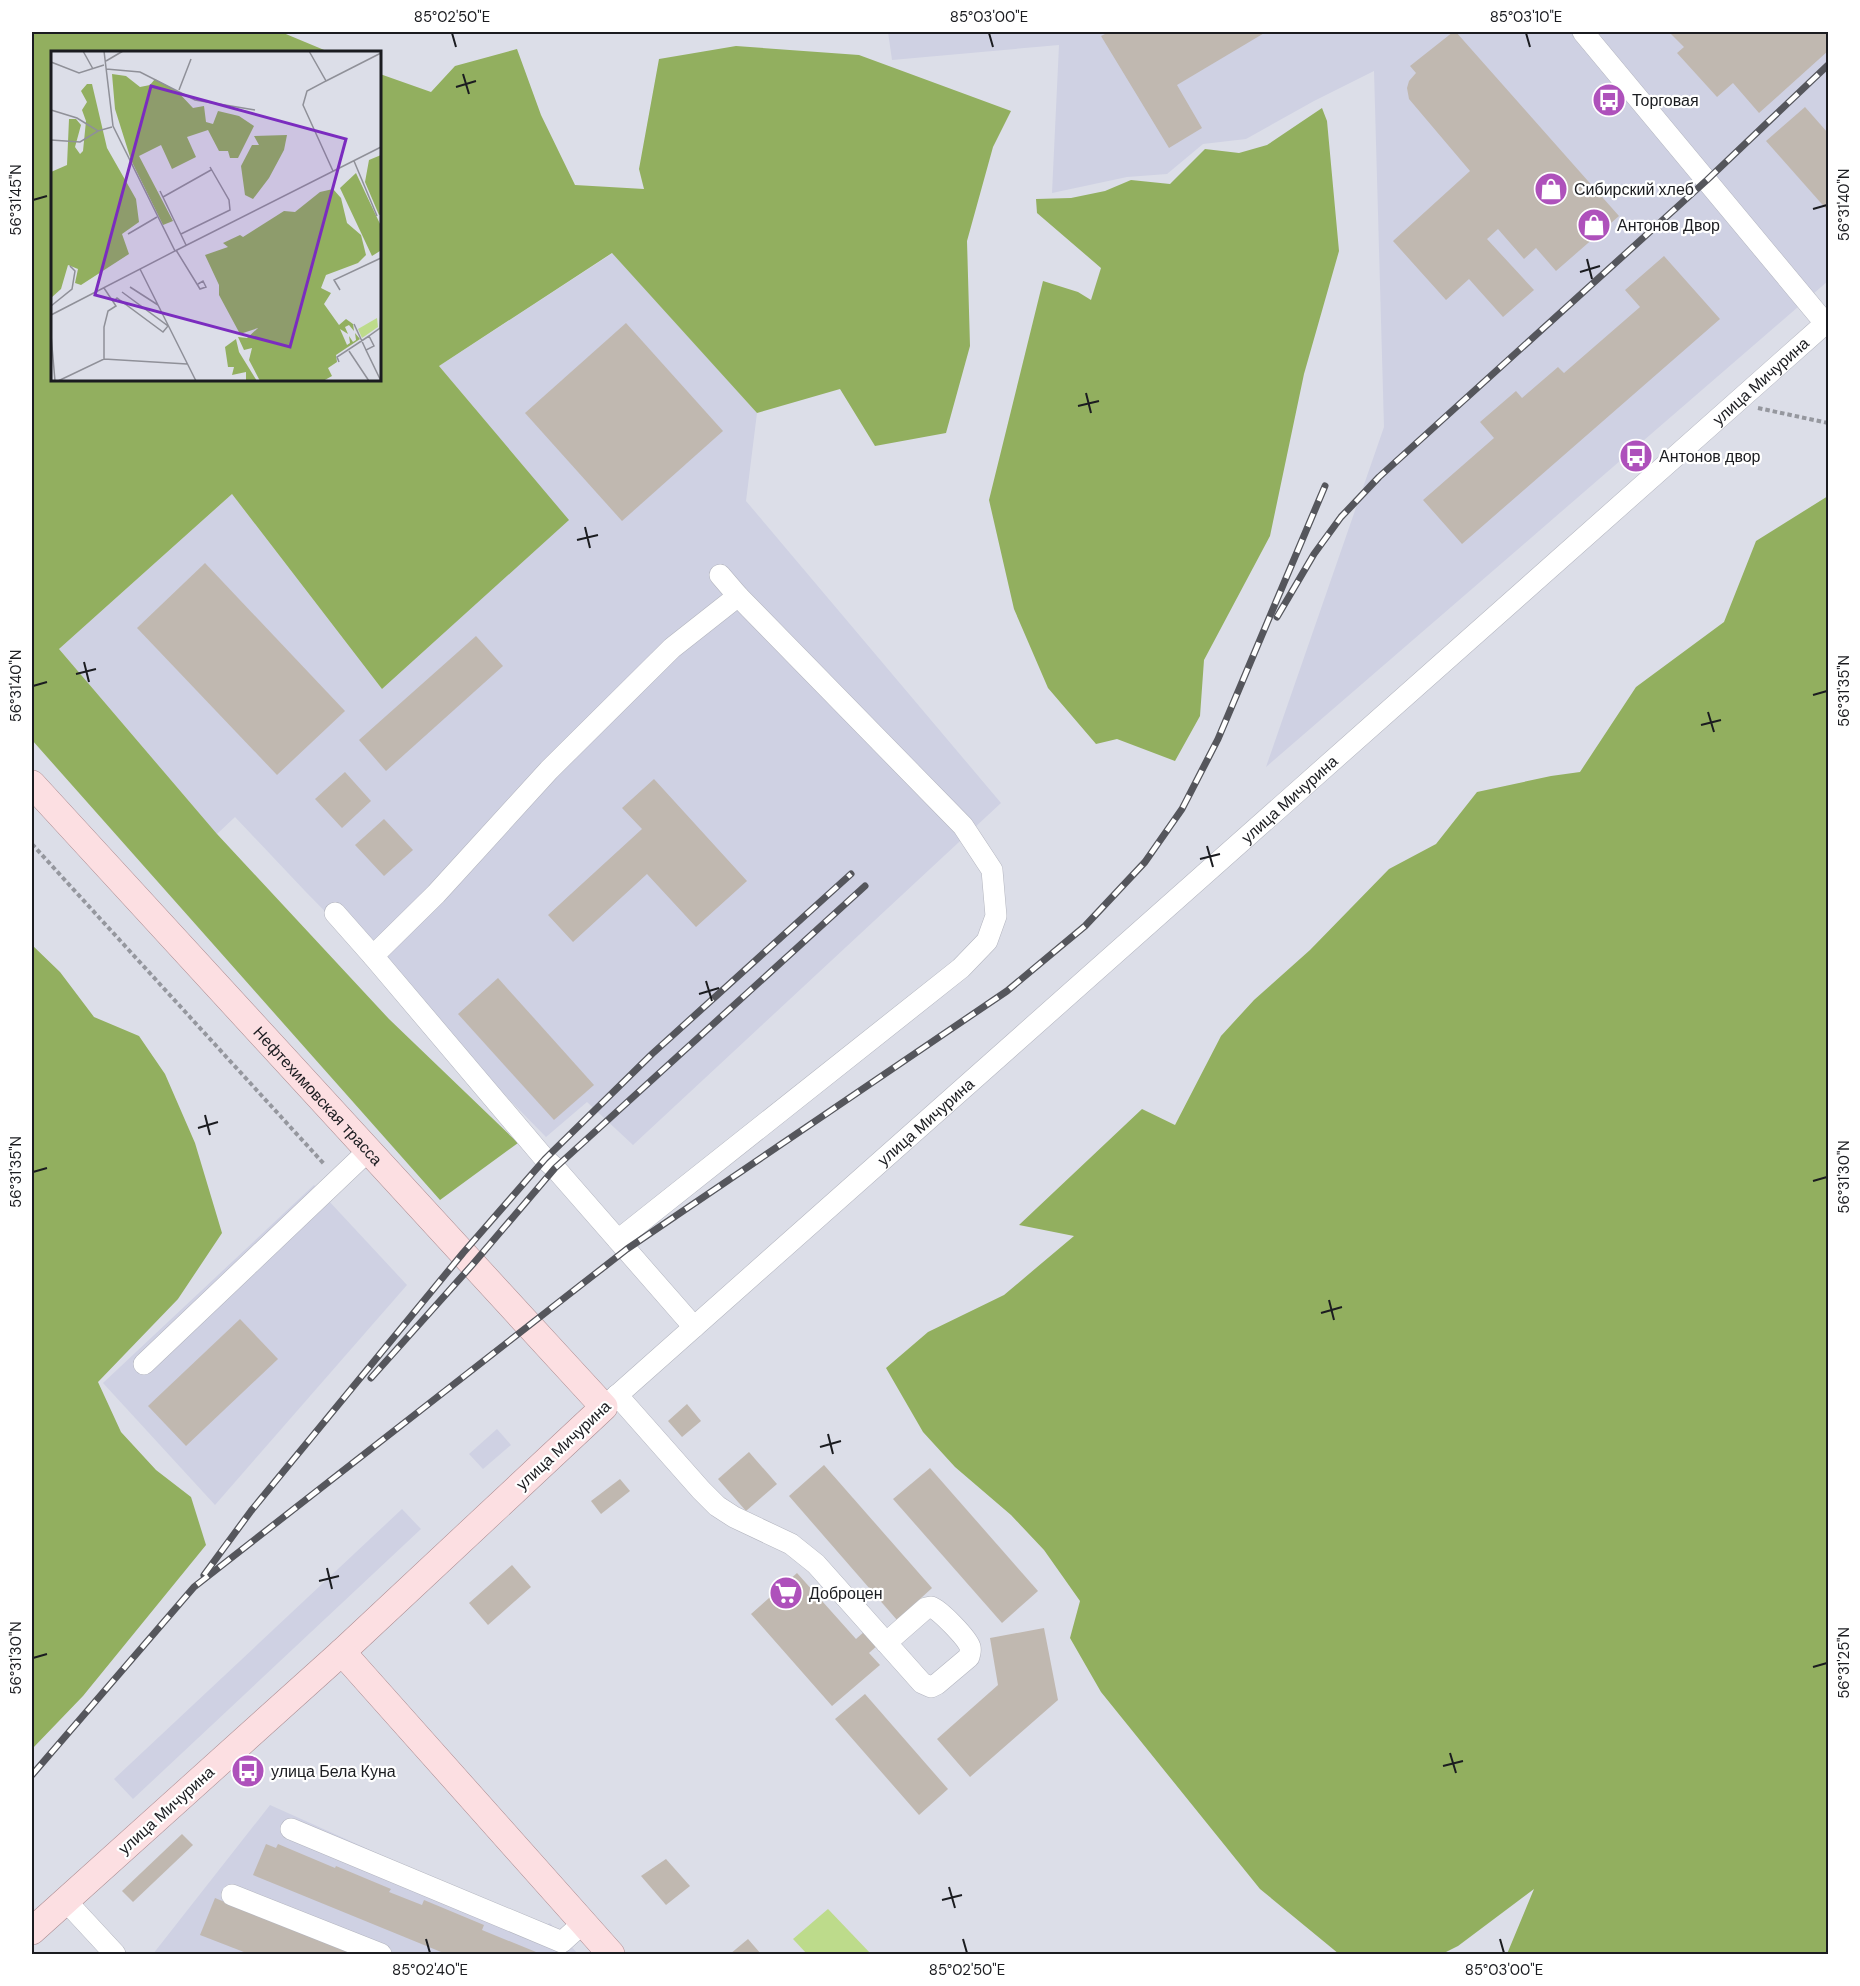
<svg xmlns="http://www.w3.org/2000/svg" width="1860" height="1986" viewBox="0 0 1860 1986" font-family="'DM Sans',sans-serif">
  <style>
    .built { fill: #cfd1e3 }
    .green { fill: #bddb8b }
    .forest { fill: #92af5f }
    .building { fill: #c0b8b0 }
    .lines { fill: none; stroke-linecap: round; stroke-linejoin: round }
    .minor-casing { stroke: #b3b5bf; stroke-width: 22 }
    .major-casing { stroke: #ac8c91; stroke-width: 28 }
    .path { stroke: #95979e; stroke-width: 4; stroke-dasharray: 4.5 3; stroke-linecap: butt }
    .minor { stroke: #fff; stroke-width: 21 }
    .major { stroke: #fcdfe2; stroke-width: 27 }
    .rail-casing { stroke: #55565c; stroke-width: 7 }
    .rail { stroke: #fff; stroke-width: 4.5; stroke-dasharray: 14; stroke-linecap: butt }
    .ticks { fill: none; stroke: #1b1c20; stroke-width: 2 }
    .labels { text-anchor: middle; stroke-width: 4.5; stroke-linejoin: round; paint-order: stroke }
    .poi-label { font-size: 16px; fill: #1b1c20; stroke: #fff; text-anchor: start }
    .street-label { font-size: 16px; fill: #1b1c20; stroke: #fff }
    .inset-road { fill: none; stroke: #8f9098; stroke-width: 1.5 }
    .view { fill: #7b2cbf; fill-opacity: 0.15; stroke: #7b2cbf; stroke-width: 3 }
    .inset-edge { fill: none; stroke: #1b1c20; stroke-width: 3 }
    .neatline { fill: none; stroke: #1b1c20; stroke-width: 2 }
    .ticks-label { font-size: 15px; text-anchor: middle; fill: #1b1c20 }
  </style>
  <rect width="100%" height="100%" fill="#dcdee8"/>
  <!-- built -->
  <g class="built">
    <path d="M888 32H1828V281L1266 767 1384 427 1374 71 1314 101 1246 139 1203 144 1167 174 1127 177 1052 193 1059 45 892 60Z"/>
    <path d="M613 253 757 413 746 501 1001 803 633 1145 587 1102 546 1137 305 891 235 817 217 834 59 649 232 494 382 689 568 520 439 366Z"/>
    <path d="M314 1185 407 1285 215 1505 103 1383Z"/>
    <path d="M497 1429 511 1445 483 1469 469 1454Z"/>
    <path d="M402 1509 421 1529 133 1799 114 1779Z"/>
    <path d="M270 1805 542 1927 550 1923 578 1954H153Z"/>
  </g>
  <!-- green -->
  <path class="green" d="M828 1909 871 1954H807L793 1939Z"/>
  <!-- forest -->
  <g class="forest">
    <path d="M32 32H281L329 52H52V380H380V74L431 92 455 66 517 49 541 115 575 185 644 189 639 169 659 59 736 46 859 55 1011 111 993 147 967 241 970 346 946 433 875 446 840 389 757 413 612 253 439 366 569 520 382 689 232 494 59 649 217 834 389 1019 518 1143 440 1200 32 740Z"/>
    <path d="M1322 108 1327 121 1339 251 1304 374 1270 536 1204 660 1200 716 1175 761 1117 739 1096 744 1048 688 1014 609 989 500 1043 281 1078 292 1091 300 1101 268 1037 213 1036 199 1071 198 1105 191 1131 180 1170 184 1205 149 1239 153 1267 145Z"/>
    <path d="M1828 496V1954H1507L1534 1889 1458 1946 1442 1954H1339L1260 1889 1101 1692 1070 1638 1080 1601 1044 1550 1011 1515 955 1467 923 1432 886 1368 928 1332 1004 1295 1074 1236 1019 1225 1142 1109 1175 1125 1221 1036 1254 1000 1310 950 1389 869 1436 844 1477 792 1551 776 1580 772 1636 687 1724 622 1756 541Z"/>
    <path d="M32 945 60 972 94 1017 139 1036 165 1074 195 1143 222 1233 178 1299 98 1382 121 1432 156 1470 191 1497 206 1545 83 1696 32 1749Z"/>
  </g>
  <!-- building -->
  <g class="building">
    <path d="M1109 32H1266L1177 85 1202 128 1169 148 1101 36Z"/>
    <path d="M1453 32H1456L1619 216 1556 271 1536 248 1524 259 1498 229 1487 239 1534 290 1503 317 1469 279 1446 300 1393 241 1470 171 1409 99 1407 88 1409 81 1416 73 1410 66Z"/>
    <path d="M1669 32H1828V51L1759 113 1733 83 1717 97 1677 53 1684 47Z"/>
    <path d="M1805 107 1828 133V211L1766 141Z"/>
    <path d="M1664 256 1720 319 1462 544 1423 500 1494 438 1480 422 1516 391 1522 398 1558 367 1564 373 1640 307 1625 290Z"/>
    <path d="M626 323 723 431 622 521 525 413Z"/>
    <path d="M205 563 345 711 277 775 137 628Z"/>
    <path d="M476 636 503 666 386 771 359 740Z"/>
    <path d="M345 772 371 801 342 828 315 799Z"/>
    <path d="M654 779 747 881 696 927 647 874 573 942 548 915 642 829 622 808Z"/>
    <path d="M384 819 413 850 384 876 355 845Z"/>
    <path d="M498 978 594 1085 554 1120 458 1014Z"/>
    <path d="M240 1319 278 1359 186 1446 148 1406Z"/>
    <path d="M687 1404 701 1421 682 1437 668 1421Z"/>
    <path d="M749 1452 777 1484 746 1511 718 1479Z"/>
    <path d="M824 1465 932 1588 897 1620 789 1496Z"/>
    <path d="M930 1468 1038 1591 1002 1623 893 1499Z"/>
    <path d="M620 1479 630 1491 601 1514 591 1501Z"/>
    <path d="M512 1565 531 1587 488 1625 469 1603Z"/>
    <path d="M797 1573 856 1639 865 1631 878 1645 869 1653 880 1665 832 1706 751 1614Z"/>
    <path d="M1044 1628 1058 1700 970 1777 937 1739 998 1685 990 1638Z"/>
    <path d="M865 1694 948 1789 919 1815 835 1719Z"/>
    <path d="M182 1834 193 1845 133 1902 122 1891Z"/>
    <path d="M266 1844 276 1848 278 1844 335 1868 336 1866 391 1889 389 1892 422 1905 424 1900 484 1925 482 1930 541 1954H446L253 1875Z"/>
    <path d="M666 1859 690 1886 666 1905 641 1876Z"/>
    <path d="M215 1898 353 1954H249L200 1935Z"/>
    <path d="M748 1939 761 1954H730Z"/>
  </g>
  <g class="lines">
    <defs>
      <g id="minor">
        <path d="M1583 32 1825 323"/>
        <path d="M335 913 373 956 545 1159 555 1168 694 1327"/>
        <path d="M373 956 436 894 549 770 672 648 738 596"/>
        <path d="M618 1240 961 968 987 941 996 916 992 870 963 826 738 596 720 575"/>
        <path d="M144 1364 369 1150"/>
        <path d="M617 1395 701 1490 717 1506 734 1517 791 1544 816 1564 922 1683 931 1687 937 1684 969 1657C970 1652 971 1651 970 1647 967 1638 940 1610 931 1607L926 1608 886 1643"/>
        <path id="s1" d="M604 1407 1828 321"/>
        <path d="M291 1829 562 1942 583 1923"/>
        <path d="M232 1895 381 1954"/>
        <path d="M65 1900 115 1954"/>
      </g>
      <g id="major">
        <path id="s2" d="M32 784 604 1407 342 1652 32 1931"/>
        <path d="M342 1652 611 1954"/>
      </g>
    </defs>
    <!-- minor casing -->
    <use href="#minor" class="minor-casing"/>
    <!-- major casing -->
    <use href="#major" class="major-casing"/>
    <!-- path -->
    <g class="path">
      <path d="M1758 408 1828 423"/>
      <path d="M32 844 325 1165"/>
    </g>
    <!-- minor -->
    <use href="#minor" class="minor"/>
    <!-- major -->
    <use href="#major" class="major"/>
    <defs>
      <g id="rail">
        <path d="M1277 617 1314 554 1341 517 1379 477 1707 180 1828 65"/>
        <path d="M371 1378 473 1264 555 1168 865 886"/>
        <path d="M204 1575 251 1511 463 1253 545 1159 652 1054 851 874"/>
        <path d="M32 1775 194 1587 627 1249 1007 991 1085 926 1145 862 1182 809 1218 739 1325 486"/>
      </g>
    </defs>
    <!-- rail casing -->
    <use href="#rail" class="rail-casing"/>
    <!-- rail -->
    <use href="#rail" class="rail"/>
  </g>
  <!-- ticks -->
  <path class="ticks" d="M452 33 456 47M989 33 993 47M1526 33 1530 47M463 74 469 94M456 87 476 81M33 200 47 196M1813 209 1827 205M1587 259 1592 279M1580 272 1600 266M1086 393 1091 413M1078 406 1099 401M585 527 590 548M577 540 598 535M84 662 89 682M76 674 96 669M33 686 47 682M1813 695 1827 691M1708 712 1714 732M1701 725 1721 720M1207 846 1213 867M1200 859 1220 854M706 981 712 1001M699 994 719 988M205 1115 210 1135M198 1128 218 1122M33 1172 47 1168M1813 1181 1827 1177M1329 1300 1334 1320M1321 1313 1342 1307M828 1434 833 1454M820 1447 841 1441M327 1568 332 1589M319 1581 339 1576M33 1658 47 1654M1813 1667 1827 1663M1450 1753 1456 1773M1443 1766 1463 1761M949 1887 955 1908M942 1900 962 1895M426 1939 430 1953M963 1939 967 1953M1500 1939 1504 1953"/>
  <!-- icons -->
  <defs>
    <symbol id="bus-disc" viewBox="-11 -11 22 22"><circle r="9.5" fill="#ae51bb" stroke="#fff"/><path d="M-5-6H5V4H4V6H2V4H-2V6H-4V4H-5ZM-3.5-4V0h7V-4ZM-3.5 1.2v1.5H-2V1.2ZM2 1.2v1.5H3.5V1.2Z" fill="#fff"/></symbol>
    <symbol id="shop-disc" viewBox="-11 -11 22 22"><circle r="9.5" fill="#ae51bb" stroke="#fff"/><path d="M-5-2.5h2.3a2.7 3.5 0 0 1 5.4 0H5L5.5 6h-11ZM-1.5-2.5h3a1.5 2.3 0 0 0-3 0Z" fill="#fff"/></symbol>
    <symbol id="supermarket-disc" viewBox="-11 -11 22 22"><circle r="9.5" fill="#ae51bb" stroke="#fff"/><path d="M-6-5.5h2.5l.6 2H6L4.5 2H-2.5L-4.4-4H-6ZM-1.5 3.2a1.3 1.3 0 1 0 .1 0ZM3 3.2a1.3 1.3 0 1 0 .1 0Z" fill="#fff"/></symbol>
  </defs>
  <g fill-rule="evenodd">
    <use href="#bus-disc" x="1590" y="81" width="38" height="38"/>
    <use href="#shop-disc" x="1532" y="170" width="38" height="38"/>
    <use href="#shop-disc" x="1575" y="206" width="38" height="38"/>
    <use href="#bus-disc" x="1617" y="437" width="38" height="38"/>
    <use href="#supermarket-disc" x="767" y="1574" width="38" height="38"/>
    <use href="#bus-disc" x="229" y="1752" width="38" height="38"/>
  </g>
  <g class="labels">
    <!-- poi labels -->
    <g class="poi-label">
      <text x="1632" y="106">Торговая</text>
      <text x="1574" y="195">Сибирский хлеб</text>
      <text x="1617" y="231">Антонов Двор</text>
      <text x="1659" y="462">Антонов двор</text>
      <text x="809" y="1599">Доброцен</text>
      <text x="271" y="1777">улица Бела Куна</text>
    </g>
    <!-- street labels -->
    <g class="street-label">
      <text dy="6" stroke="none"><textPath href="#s1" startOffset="1546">улица Мичурина</textPath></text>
      <text dy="6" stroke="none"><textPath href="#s1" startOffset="916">улица Мичурина</textPath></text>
      <text dy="6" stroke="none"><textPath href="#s2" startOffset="423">Нефтехимовская трасса</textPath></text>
      <text dy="6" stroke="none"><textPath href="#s1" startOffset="430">улица Мичурина</textPath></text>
      <text transform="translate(563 1445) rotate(-43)" y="6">улица Мичурина</text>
      <text transform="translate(166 1810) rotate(-42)" y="6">улица Мичурина</text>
    </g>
  </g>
  <!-- overview -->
  <g transform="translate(51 51)">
    <rect width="330" height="330" fill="#dcdee8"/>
    <path d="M326 267 327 276 311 287 307 278Z" fill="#bddb8b"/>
    <path d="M61 23 75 25 89 36 99 34 104 28 126 40 142 57 153 55 155 71 162 73 167 60 188 65 203 75 187 107H179L177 100H168L157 79 136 86 145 106 121 118 110 94 88 105 122 170 112 174 80 109 64 58ZM36 33H41L56 97 85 148 88 171 71 183 78 203 30 234 24 232 27 218 17 214 10 238 0 247V121L16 114 18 68H25L30 74 24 96 29 103 32 100 35 70 31 59 36 51 30 40ZM236 84 233 99 218 127 202 148 194 144 190 115 201 94H208L203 85ZM330 104V163L328 164 314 131 318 109ZM305 122 330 175 329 200 321 205 289 137ZM282 138 290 147 296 172 310 184 315 204 307 212 275 224 270 237 280 242 273 253 288 274 295 268 302 273 303 280 298 274 294 276 297 283 289 278 296 294 299 292 298 285 302 291 305 289 304 282 309 288 285 304 286 311 277 317 281 325 272 330H209L198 309 201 297 193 299 187 286 196 287 207 277 189 283 168 244V234L154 204 177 196 172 192 189 184 192 186 233 160 244 161 269 141ZM185 288 188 301 206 330H195V321L181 324 183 316H177L174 296Z" fill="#92af5f"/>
    <path class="inset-road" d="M32 0 42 18M258 0 275 30 256 40 252 54 282 120M55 10 72 0M0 11 28 22 53 14M55 18 89 21 144 49 204 59M275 30 330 2M128 39 140 8M0 59 26 67 47 80 61 76M0 89 29 91 47 80M303 110 326 165M109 140 135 194M112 146 160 119M77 183 106 166M130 183 179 159 178 149 159 116M125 199 149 238 155 236 152 230 147 233M124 200 330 96M89 218 145 330M79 236 107 254M53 237 65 255 57 260 53 276V308M289 239 283 229 330 207M62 251 66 247 112 281 117 275 71 241M0 255 21 238 24 220 19 215M0 264 124 200 62 75 53 0M303 273 315 299M0 284 4 330M298 300 318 330M288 311 286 306 318 285M7 330 53 308 136 313M330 330 315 299 323 295 318 285 329 277 330 261"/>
    <path class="view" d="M100 35 295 88 239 296 44 244Z"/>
    <rect width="330" height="330" class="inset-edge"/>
  </g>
  <!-- border -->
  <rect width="1860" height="1986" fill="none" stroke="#ffffff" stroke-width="66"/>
  <rect x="33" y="33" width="1794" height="1920" class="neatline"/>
  <g class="ticks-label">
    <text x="452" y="22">85°02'50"E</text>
    <text x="989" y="22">85°03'00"E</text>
    <text x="1526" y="22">85°03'10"E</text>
    <text transform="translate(16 200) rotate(-90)" y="5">56°31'45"N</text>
    <text transform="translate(1844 205) rotate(-90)" y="5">56°31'40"N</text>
    <text transform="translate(16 686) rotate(-90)" y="5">56°31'40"N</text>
    <text transform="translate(1844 691) rotate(-90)" y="5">56°31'35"N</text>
    <text transform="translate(16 1172) rotate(-90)" y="5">56°31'35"N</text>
    <text transform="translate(1844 1177) rotate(-90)" y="5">56°31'30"N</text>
    <text transform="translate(16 1658) rotate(-90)" y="5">56°31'30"N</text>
    <text transform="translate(1844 1663) rotate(-90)" y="5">56°31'25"N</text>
    <text x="430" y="1975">85°02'40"E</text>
    <text x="967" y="1975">85°02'50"E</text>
    <text x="1504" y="1975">85°03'00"E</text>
  </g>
</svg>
